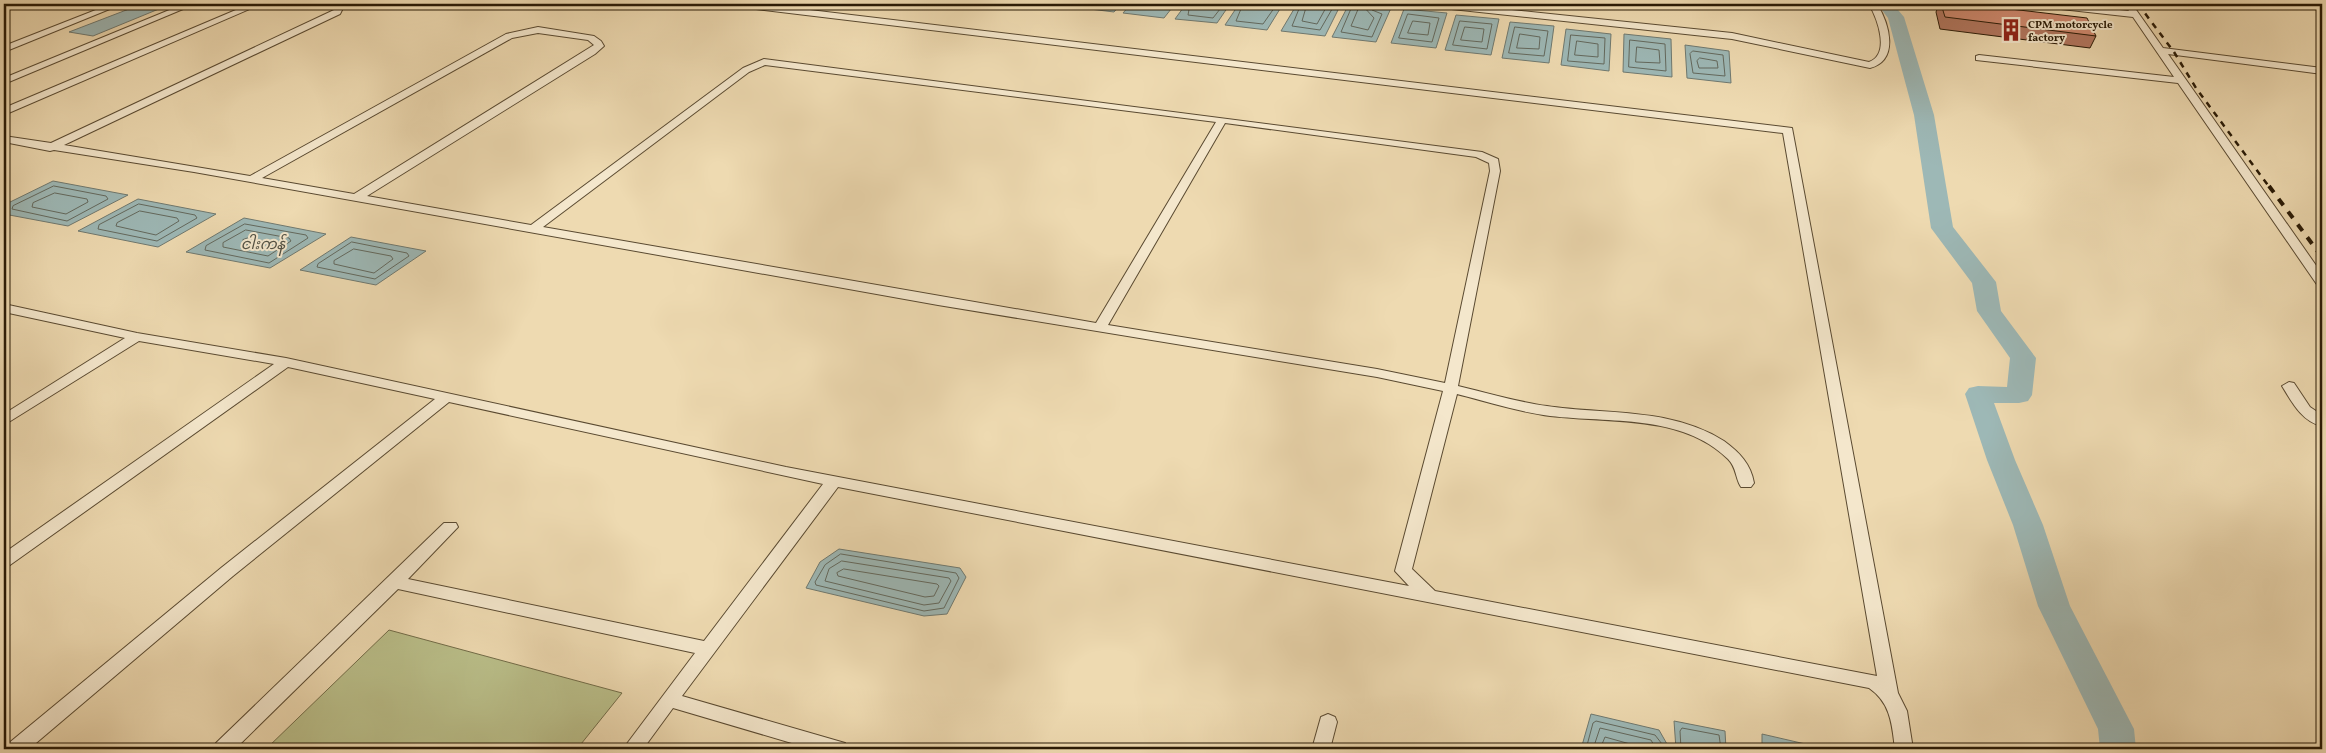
<svg xmlns="http://www.w3.org/2000/svg" width="2326" height="753" viewBox="0 0 2326 753" font-family="Vollkorn,'Noto Sans Myanmar',serif">
  <style>
    .green { fill: #babf8a; stroke: #726c48 }
    .water { fill: #9db8b6; stroke: #6f7970 }
    .lines { fill: none; stroke-linecap: round; stroke-linejoin: round }
    .shore { stroke: #63695e; stroke-width: 1 }
    .river { fill: #9db8b6; fill-rule: evenodd }
    .minor-casing { stroke: #5a4a31; stroke-width: 2 }
    .minor { fill: #f4e7cc; fill-rule: evenodd }
    .rail-far1 { stroke: #291a06; stroke-width: 2.5; stroke-dasharray: 6 6; stroke-linecap: butt }
    .rail { stroke: #291a06; stroke-width: 4; stroke-dasharray: 8 8; stroke-linecap: butt }
    .wall { fill: #b37760; stroke: #291a06 }
    .building { fill: #d08a70; stroke: #291a06 }
    .labels { text-anchor: middle; stroke-width: 4; stroke-linejoin: round; paint-order: stroke }
    .far-poi-label { font-size: 11px; font-weight: bold; fill: #291a06; stroke: #f4e7cc; text-anchor: start }
    .water-label { font-size: 15px; font-style: italic; fill: #525144; stroke: #f4e7cc }
  </style>
  <rect width="100%" height="100%" fill="#eedab1"/>
  <filter id="stains"><feTurbulence type="fractalNoise" baseFrequency=".004" numOctaves="4"/><feColorMatrix values="0 0 0 0 .2 0 0 0 0 .09 0 0 0 0 .02 0 0 0 .5 -.17"/></filter>
  <radialGradient id="worn" r=".72"><stop offset=".6" stop-color="#630" stop-opacity="0"/><stop offset="1" stop-color="#630" stop-opacity=".3"/></radialGradient>
  <!-- green -->
  <path class="green" d="M389 630 622 693 577 749H266Z"/>
  <!-- water -->
  <g class="water">
    <path d="M142 4H171L93 36 69 32Z"/>
    <path d="M1077 4H1121L1114 12 1074 7Z"/>
    <path d="M1131 4H1175L1164 18 1123 13Z"/>
    <path d="M1186 4H1230L1217 23 1175 19Z"/>
    <path d="M1239 4H1283L1267 30 1225 25Z"/>
    <path d="M1297 4H1341L1325 36 1281 31Z"/>
    <path d="M1349 4 1391 8 1376 42 1332 37Z"/>
    <path d="M1404 9 1447 13 1436 48 1391 43Z"/>
    <path d="M1456 15 1499 19 1491 55 1445 50Z"/>
    <path d="M1510 22 1554 26 1549 63 1502 58Z"/>
    <path d="M1566 29 1611 34 1609 71 1561 65Z"/>
    <path d="M1624 34 1671 39 1672 77 1623 72Z"/>
    <path d="M1685 45 1729 51 1731 83 1687 78Z"/>
    <path d="M53 181 128 195 68 226 4 214V205Z"/>
    <path d="M138 199 216 214 158 247 78 231Z"/>
    <path d="M244 218 326 234 270 268 186 252Z"/>
    <path d="M351 237 426 251 376 285 300 270Z"/>
    <path d="M839 549 960 568 966 577 947 614 924 616 806 588 820 562Z"/>
    <path d="M1591 714 1659 730 1667 744V749H1581Z"/>
    <path d="M1674 721 1725 731 1726 749H1676Z"/>
    <path d="M1762 734 1827 749H1762Z"/>
  </g>
  <g class="lines">
    <!-- shore -->
    <g class="shore">
      <path d="M1190 4 1188 15 1213 18 1224 4"/>
      <path d="M1243 4 1236 21 1263 24 1277 4"/>
      <path d="M1301 4 1292 26 1320 30 1335 4"/>
      <path d="M1307 4 1302 21 1317 24 1328 4"/>
      <path d="M1353 4 1341 32 1372 37 1382 14 1372 10 1370 4"/>
      <path d="M1362 5 1374 18 1368 30 1351 26 1359 7Z"/>
      <path d="M1408 14 1439 18 1432 42 1399 38Z"/>
      <path d="M1413 21 1430 23 1428 35 1408 33Z"/>
      <path d="M1460 21 1492 24 1487 49 1453 45Z"/>
      <path d="M1465 27 1484 29 1482 42 1461 40Z"/>
      <path d="M1515 27 1548 31 1544 56 1509 53Z"/>
      <path d="M1520 34 1540 37 1539 49 1517 48Z"/>
      <path d="M1571 35 1605 38 1604 64 1568 61Z"/>
      <path d="M1630 40 1665 44 1666 71 1629 67Z"/>
      <path d="M1577 41 1598 44V57L1575 55Z"/>
      <path d="M1637 47 1659 50 1660 63 1636 62Z"/>
      <path d="M1693 51 1723 55 1725 76 1693 73 1690 54Z"/>
      <path d="M1700 58 1717 61 1718 68H1699L1697 61Z"/>
      <path d="M54 186 106 196 108 199 67 221 12 209 13 206Z"/>
      <path d="M55 193 87 199 88 202 66 214 32 207 33 203Z"/>
      <path d="M139 204 195 215 197 218 157 241 98 229 99 225Z"/>
      <path d="M140 211 177 218 179 221 156 235 116 226 117 223Z"/>
      <path d="M245 224 306 235 308 238 269 263 205 250 206 246Z"/>
      <path d="M246 230 289 238 291 241 268 256 223 247V243Z"/>
      <path d="M248 238 269 242 270 245 266 248 244 244 243 240Z"/>
      <path d="M352 242 407 253 409 256 375 279 317 267 318 264Z"/>
      <path d="M354 249 391 256 393 259 374 273 334 264V261Z"/>
      <path d="M841 554 956 573 959 578 944 608 924 611 816 585 815 582 825 565Z"/>
      <path d="M842 561 949 578 951 581 939 603 924 605 825 581 829 569Z"/>
      <path d="M844 569 937 584 939 586 934 596 925 597 838 576 837 573Z"/>
      <path d="M1586 749 1593 723 1596 721 1655 735 1662 744V749"/>
      <path d="M1593 749 1600 728 1651 740 1656 749"/>
      <path d="M1600 749 1605 737 1648 749"/>
      <path d="M1681 749 1680 731 1682 728 1719 735 1721 749"/>
    </g>
    <!-- river -->
    <path class="river" d="M1877 4H1893L1904 17 1934 115 1953 227 1996 282 2001 311 2036 358 2032 395 2028 401 2019 403H1994L2015 460 2043 525 2070 606 2134 729 2136 749H2100L2098 729 2038 606 2013 525 1987 460 1965 394 1969 388 1978 386 2007 387 2010 358 1977 311 1972 283 1931 228 1914 115 1888 18Z"/>
    <defs>
      <g id="minor">
        <path d="M111 4H122L4 52V46Z"/>
        <path d="M184 4H195L4 84V78Z"/>
        <path d="M250 4H261L4 115V108Z"/>
        <path d="M330 4H339L343 8 340 14 64 145 250 176 506 34 538 27 594 36 601 41 604 46 595 54 367 196 531 225 743 68 764 59 1482 152 1498 159 1500 171 1458 386C1488 393 1517 402 1547 406 1607 415 1670 407 1724 441 1739 452 1751 464 1754 483L1751 487H1741C1735 478 1737 468 1728 459 1682 414 1610 423 1550 416 1519 412 1488 402 1457 394L1412 569 1435 591 1877 676 1783 133 740 7 736 4H759L1792 128 1898 693 1907 711 1913 749H1895C1892 725 1891 703 1869 688L838 487 682 696 838 741 845 743 847 749H812L673 708 643 749H623L695 653 398 589 235 749H214L216 743 444 523H456L458 527 408 579 704 641 823 484 449 402 233 576 29 749H7L9 743 221 568 435 399 288 367 10 565 4 567V553L274 364 139 341 4 425V414L125 338 4 312V304L137 333 286 358 786 467 1409 586 1395 571 1443 391 1377 377 938 305 194 172 54 150 50 151 4 142V136L51 143 334 10V9ZM538 33 588 40 594 45 354 194 262 178 512 38ZM765 65 1216 122 1096 323 543 227 749 72ZM1225 123 1476 157 1489 163 1490 171 1445 383 1377 369 1108 325Z"/>
        <path d="M1429 4H1455L1732 33 1869 62C1891 54 1877 18 1869 4H1877C1889 23 1900 60 1870 68L1732 39 1433 7Z"/>
        <path d="M2039 4H2063L2129 11 2124 4H2132L2163 48 2322 68V74L2168 54 2322 274V287L2318 286 2178 83 1976 60V56L1979 55 2174 77 2133 17 2043 7Z"/>
        <path d="M2289 382 2294 383 2310 407 2322 415V426C2302 422 2292 402 2282 386Z"/>
        <path d="M1328 714 1335 717 1337 722 1330 749H1312L1321 717Z"/>
      </g>
    </defs>
    <!-- minor casing -->
    <use href="#minor" class="minor-casing"/>
    <!-- minor -->
    <use href="#minor" class="minor"/>
    <!-- rail-far1 -->
    <path class="rail-far1" d="M2138 4 2174 52 2196 88 2270 188"/>
    <!-- rail -->
    <path class="rail" d="M2269 186 2322 257"/>
  </g>
  <!-- wall -->
  <path class="wall" d="M1939 4H1968L2096 36 2090 48 1940 29 1936 12Z"/>
  <!-- building -->
  <path class="building" d="M1941 4H1968L2087 18 2096 36 1945 17Z"/>
  <!-- icons -->
  <defs>
    <symbol id="building-bare" viewBox="-9 -9 18 18"><path d="M-4-6H4V6H1V3H-1V6H-4ZM-2.5-4.3h1.7v1.8h-1.7ZM.8-4.3h1.7v1.8H.8ZM-2.5-1h1.7V.8h-1.7ZM.8-1h1.7V.8H.8Z" fill="#8f2418" stroke="#f4e7cc" stroke-width="2.5" paint-order="stroke"/></symbol>
  </defs>
  <g fill-rule="evenodd">
    <use href="#building-bare" x="1995" y="14" width="32" height="32"/>
  </g>
  <g class="labels">
    <!-- far-poi labels -->
    <g class="far-poi-label">
      <text x="2028" y="28">CPM motorcycle<tspan x="2028" dy="13">factory</tspan></text>
    </g>
    <!-- water labels -->
    <g class="water-label">
      <text x="263" y="249">ငါးကန်</text>
    </g>
  </g>
  <!-- margin -->
  <rect width="2326" height="753" fill="none" stroke="#eedab1" stroke-width="20"/>
  <rect x="5" y="5" width="2316" height="743" fill="none" stroke="#291a06" stroke-width="2.5"/>
  <rect x="10" y="10" width="2306" height="733" fill="none" stroke="#291a06"/>
  <rect width="100%" height="100%" filter="url(#stains)"/>
  <rect width="100%" height="100%" fill="url(#worn)"/>
</svg>
